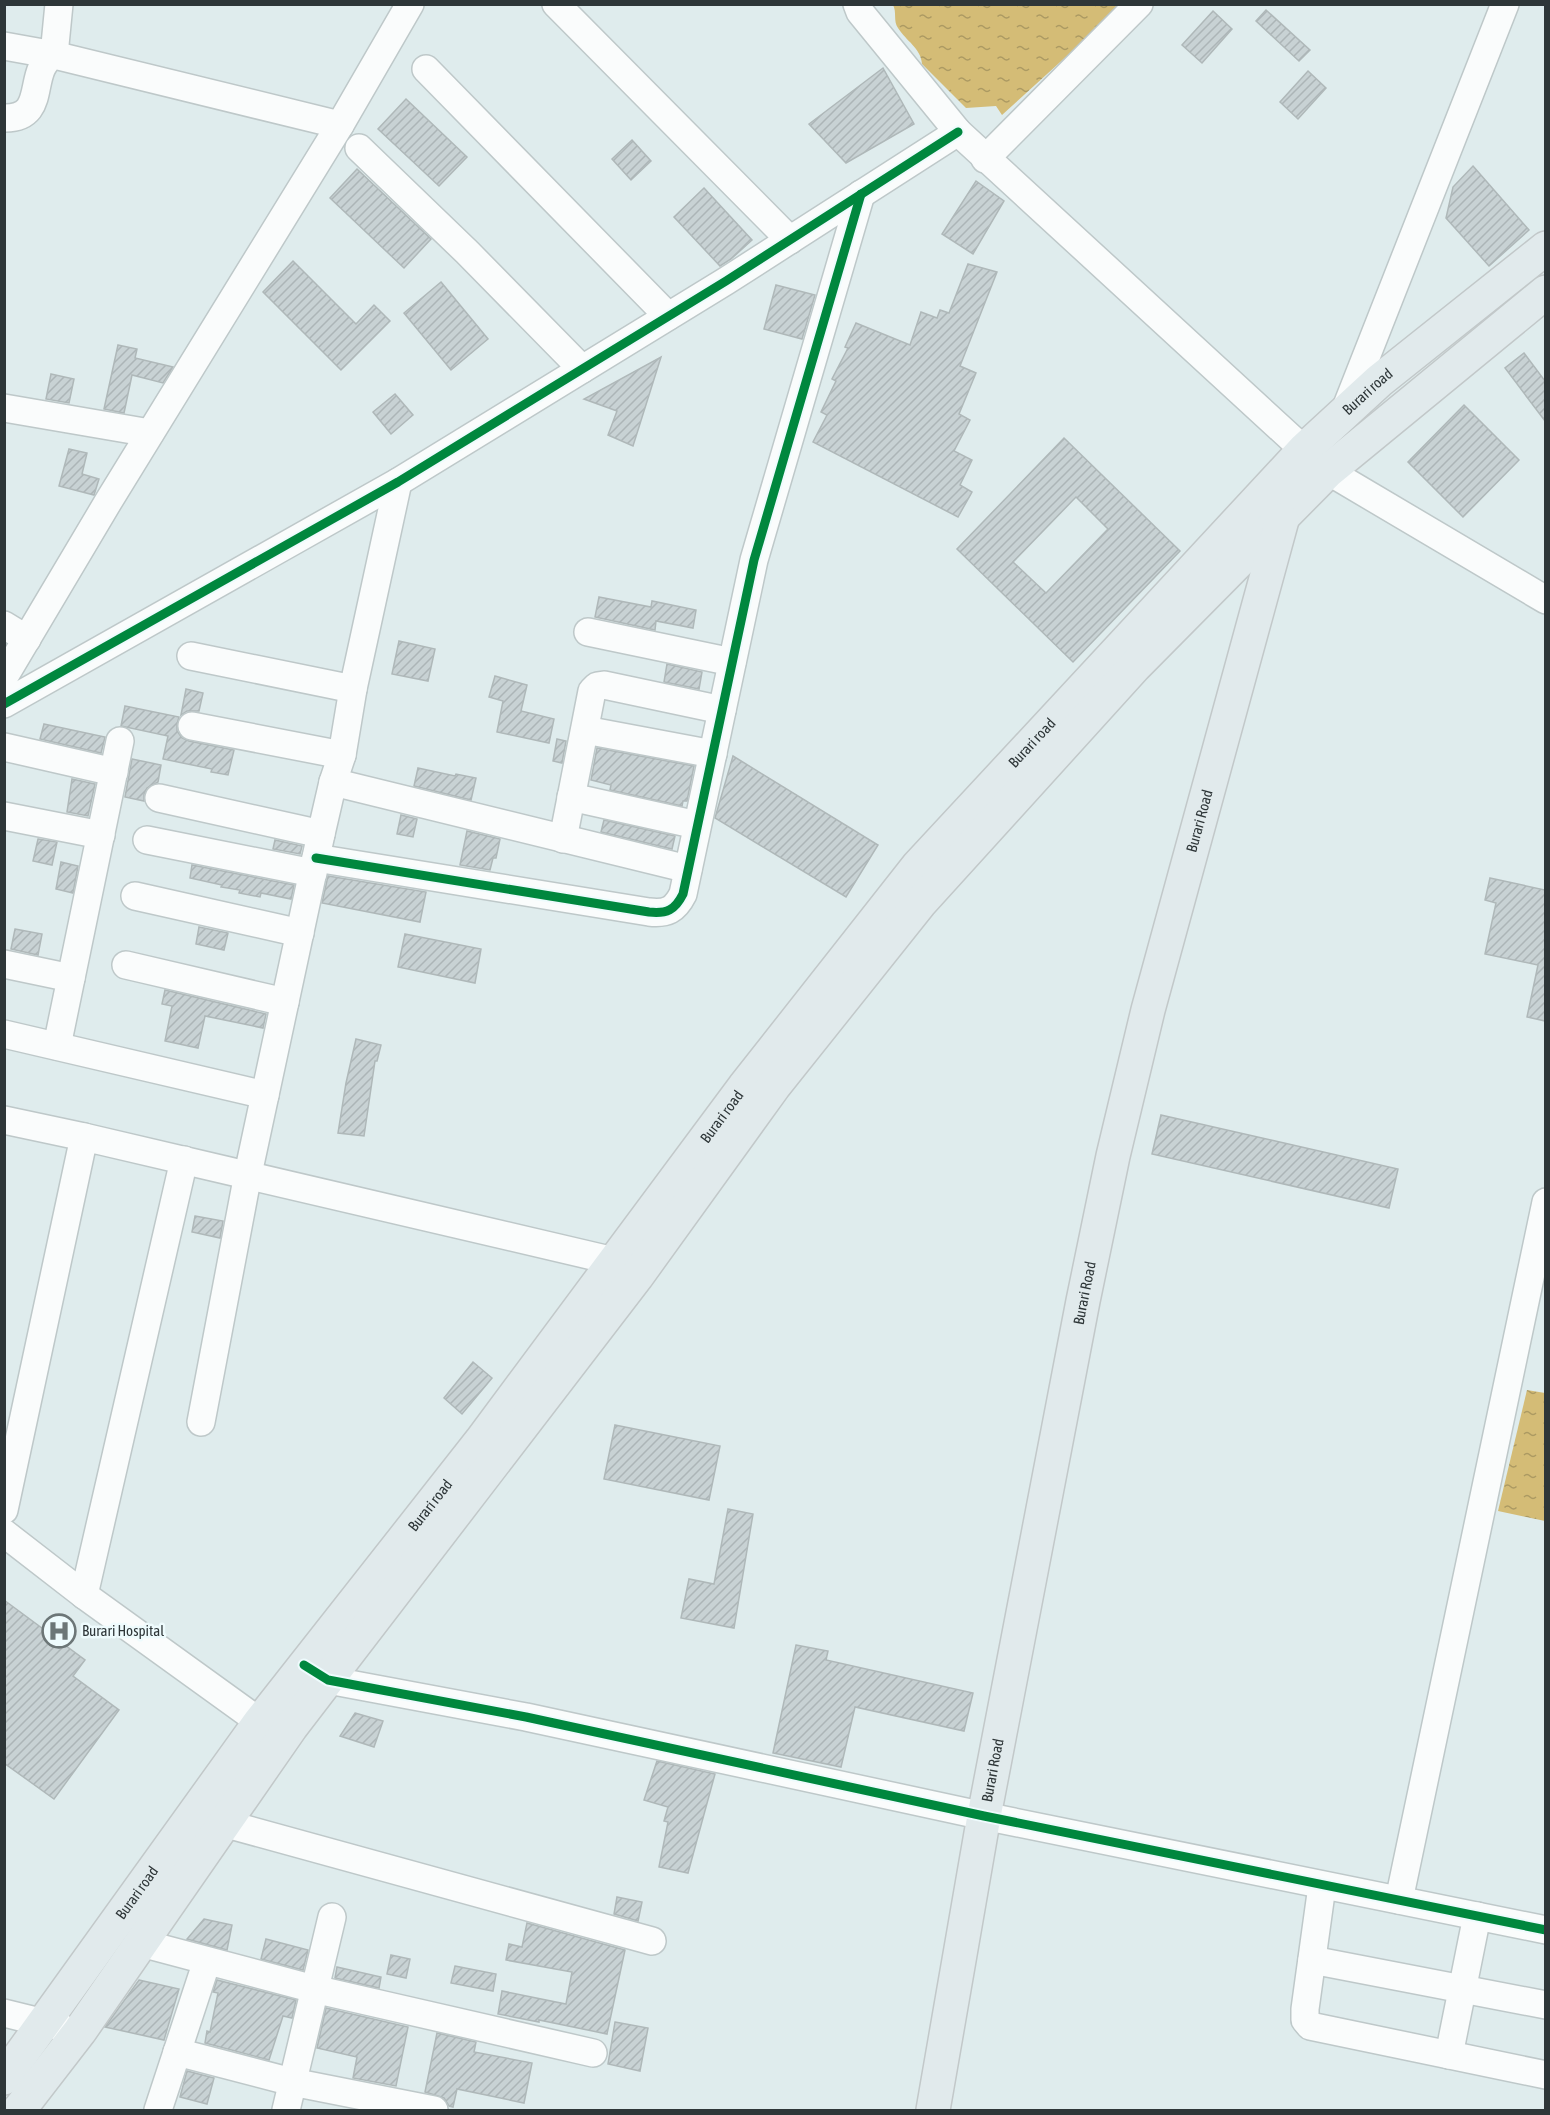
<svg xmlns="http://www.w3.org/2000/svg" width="1550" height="2115" viewBox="0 0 1550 2115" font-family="'Asap Condensed',sans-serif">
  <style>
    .water { fill: url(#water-ripples) }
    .building { fill: url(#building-hatch); stroke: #afb8b9; stroke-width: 1.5; fill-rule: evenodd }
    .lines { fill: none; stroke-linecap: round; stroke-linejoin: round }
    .minor-casing { stroke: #bec8c9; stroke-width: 30 }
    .major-casing { stroke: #c2c8c9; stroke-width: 36 }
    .minor { stroke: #fafcfc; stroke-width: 27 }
    .major { stroke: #e1eaec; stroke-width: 33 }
    .cycleway-casing { stroke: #eefbfd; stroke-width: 13 }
    .cycleway { stroke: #00873e; stroke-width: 9 }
    .labels { text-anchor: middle; stroke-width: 5; stroke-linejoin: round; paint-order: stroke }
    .street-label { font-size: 15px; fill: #2e3638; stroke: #eefbfd }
    .poi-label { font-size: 15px; fill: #2e3638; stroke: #eefbfd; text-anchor: start }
  </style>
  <defs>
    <pattern id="water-ripples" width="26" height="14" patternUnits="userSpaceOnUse" patternTransform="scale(1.5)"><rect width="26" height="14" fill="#d4bc76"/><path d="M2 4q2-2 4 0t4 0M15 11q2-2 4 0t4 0" fill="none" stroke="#ac9a62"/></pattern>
    <pattern id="building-hatch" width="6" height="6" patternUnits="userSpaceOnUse" patternTransform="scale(1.5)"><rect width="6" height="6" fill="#c8d2d4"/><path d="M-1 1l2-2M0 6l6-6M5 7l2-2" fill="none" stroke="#acb5b7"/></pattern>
  </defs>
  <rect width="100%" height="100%" fill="#dfeced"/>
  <!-- water -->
  <g class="water">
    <path d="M893 5H1123L1002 115 996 106 966 108 922 64C921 48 906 41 898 28 893 21 897 12 893 5Z"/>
    <path d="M1527 1390 1545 1393V1521L1498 1511Z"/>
  </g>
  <!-- building -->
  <g class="building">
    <path d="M1266 10 1310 50 1299 61 1256 21Z"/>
    <path d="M1213 11 1232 29 1202 63 1182 45Z"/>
    <path d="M883 68 914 124 846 163 809 124Z"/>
    <path d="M1308 71 1326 88 1298 119 1280 102Z"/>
    <path d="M406 99 467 157 439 186 378 129Z"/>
    <path d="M632 140 651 161 631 180 612 159Z"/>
    <path d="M1473 166 1529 230 1489 266 1446 218 1453 187Z"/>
    <path d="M357 169 431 239 404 268 330 198Z"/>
    <path d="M976 181 1004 201 973 254 942 234Z"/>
    <path d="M704 188 752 240 731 259 720 266 674 217Z"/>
    <path d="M293 261 356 324 374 305 390 321 341 370 263 292Z"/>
    <path d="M968 264 997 272 960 366 976 373 959 414 970 420 954 451 972 460 960 485 972 492 958 517 813 442 827 415 821 412 836 381 832 379 848 348 845 347 856 323 910 345 921 312 937 318 940 310 949 313Z"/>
    <path d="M441 282 488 339 451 370 404 313Z"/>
    <path d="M776 285 815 295 802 339 764 329Z"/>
    <path d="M118 345 137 349 135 358 173 367 163 383 132 375 124 413 104 409Z"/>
    <path d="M1524 353 1545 381V421L1505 368Z"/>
    <path d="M661 357 633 446 608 435 617 411 584 399Z"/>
    <path d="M51 374 74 379 69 403 46 399Z"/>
    <path d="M395 394 413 415 391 434 373 412Z"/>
    <path d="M1464 405 1519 460 1463 517 1408 462Z"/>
    <path d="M1064 438 1180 551 1073 662 957 549ZM1076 497 1108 529 1046 593 1013 562Z"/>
    <path d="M69 449 87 453 82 474 99 479 94 495 59 486Z"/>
    <path d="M599 597 651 607 652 601 696 610 693 628 656 621 655 630 595 617Z"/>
    <path d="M399 641 435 649 428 681 392 674Z"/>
    <path d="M667 664 702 672 699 689 664 682Z"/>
    <path d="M495 676 527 685 521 711 554 719 549 743 497 732 503 701 489 697Z"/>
    <path d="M186 689 203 693 199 711H187L181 715Z"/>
    <path d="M125 706 179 717 177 724V731L182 738 189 741 234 750 228 775 211 772 212 769 163 759 168 736 121 726Z"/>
    <path d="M44 724 105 737 101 753 40 739Z"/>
    <path d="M557 739 566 741 562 763 553 761Z"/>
    <path d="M597 748 694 766 687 801H683L682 806 610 790 611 785 591 780Z"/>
    <path d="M733 756 878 845 846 897 715 818Z"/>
    <path d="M132 759 161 765 158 782 147 788 144 794V801L125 797Z"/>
    <path d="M418 768 455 776 456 774 476 778 471 800 414 786Z"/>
    <path d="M72 779 95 784 88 816 67 812Z"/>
    <path d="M401 815 417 819 413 837 397 834Z"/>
    <path d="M604 820 675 836 672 849 601 832Z"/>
    <path d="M467 831 500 839 496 858H493L490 870 460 865Z"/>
    <path d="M38 839 57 842 52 865 33 861Z"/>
    <path d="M275 840 302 846 300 854 273 849Z"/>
    <path d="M61 862 78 866 73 893 56 889Z"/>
    <path d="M192 865 294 885 291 899 261 893 260 897 239 893 240 890 221 887 222 885 190 878Z"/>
    <path d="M328 876 426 892 420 922 322 903Z"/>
    <path d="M1490 878 1545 890V1021L1527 1017 1538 965 1485 954 1496 903 1485 900Z"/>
    <path d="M199 927 228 933 224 950 196 944Z"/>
    <path d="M15 929 42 934 38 955 11 949Z"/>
    <path d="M405 934 481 949 475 983 398 967Z"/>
    <path d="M165 990 266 1014 263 1028 205 1016 198 1048 165 1041 172 1006 162 1004Z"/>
    <path d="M356 1039 381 1045 377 1061H375L364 1136 338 1133 346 1083Z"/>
    <path d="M1161 1115 1398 1169 1389 1208 1152 1154Z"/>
    <path d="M195 1216 223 1221 220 1238 192 1232Z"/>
    <path d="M473 1362 492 1378 462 1414 444 1398Z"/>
    <path d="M615 1425 720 1446 709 1500 604 1479Z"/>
    <path d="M728 1509 753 1514 734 1628 681 1618 689 1579 714 1584Z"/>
    <path d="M4 1600 85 1660 73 1676 119 1710 54 1799 4 1763Z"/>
    <path d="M796 1645 828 1651 826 1660 973 1693 964 1731 855 1707 841 1767 773 1753Z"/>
    <path d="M355 1713 383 1721 374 1747 340 1736Z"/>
    <path d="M657 1761 715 1774 688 1873 659 1867 668 1822 664 1821 668 1807 644 1800Z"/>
    <path d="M617 1897 642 1902 638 1921 614 1914Z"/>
    <path d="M204 1919 232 1925 227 1950 187 1939Z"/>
    <path d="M527 1923 625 1950 607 2034 539 2020V2022L498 2014 502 1991 566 2004 572 1972 506 1960 509 1944 522 1947Z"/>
    <path d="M266 1939 308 1950 303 1970 261 1959Z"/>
    <path d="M391 1955 410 1959 406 1978 387 1974Z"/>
    <path d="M455 1966 496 1974 493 1991 451 1983Z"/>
    <path d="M337 1967 381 1977 379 1988 335 1978Z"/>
    <path d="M139 1980 179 1989 164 2040 105 2027Z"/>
    <path d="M217 1980 296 2000 292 2018 283 2016 269 2060 205 2043 207 2031 210 2032 218 1993 213 1992Z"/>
    <path d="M326 2008 408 2027 396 2086 353 2078 357 2057 317 2048Z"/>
    <path d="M615 2022 648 2028 640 2071 608 2064Z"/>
    <path d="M437 2033 476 2042 474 2052 532 2063 524 2103 457 2089 453 2107 449 2106 444 2098 425 2092Z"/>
    <path d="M187 2071 214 2078 207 2104 180 2097Z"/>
  </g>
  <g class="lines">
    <defs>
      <g id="minor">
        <path d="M556 4 790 240"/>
        <path d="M857 4 860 12 958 132 1304 450 1328 471 1546 600"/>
        <path d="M4 46 54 55 59 4"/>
        <path d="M426 69 668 316"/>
        <path d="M4 118C50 119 25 70 54 55L340 125"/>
        <path d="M359 148 467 252 582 369"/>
        <path d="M985 159 1139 4"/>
        <path d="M4 408 150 433"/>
        <path d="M1344 413 1505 4"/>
        <path d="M4 625 27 639"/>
        <path d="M588 632 732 662"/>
        <path d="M191 656 353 689"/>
        <path d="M4 677 108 502 340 125 410 4"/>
        <path d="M4 704 398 482 726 281 958 132"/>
        <path d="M192 726 342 755"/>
        <path d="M585 730 713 754"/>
        <path d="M4 747 114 772"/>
        <path d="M333 782 688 869"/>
        <path d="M571 797 697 825"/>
        <path d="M159 798 321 834"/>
        <path d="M4 816 101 835"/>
        <path d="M563 839 592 691 597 686 604 685 722 710"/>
        <path d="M147 840 313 873"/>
        <path d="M316 858 649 912C667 914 675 910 683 894L754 560 861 194"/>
        <path d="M135 896 300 933"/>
        <path d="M4 964 71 978"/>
        <path d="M126 965 285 1002"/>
        <path d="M4 1034 265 1095"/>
        <path d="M57 1046 120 741"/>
        <path d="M4 1120 84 1137"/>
        <path d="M201 1422 248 1174 321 834 333 782 342 755 353 689 398 482"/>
        <path d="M4 1510 84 1137 614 1261 629 1271"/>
        <path d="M4 1533 84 1595 260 1722"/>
        <path d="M84 1595 184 1160"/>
        <path d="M312 1670 328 1680 526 1717 984 1816 1546 1930"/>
        <path d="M223 1823 652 1941"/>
        <path d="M1322 1886 1305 2009V2020L1310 2026 1546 2075"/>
        <path d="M1399 1900 1546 1202"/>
        <path d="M141 1943 314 1989 593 2053"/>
        <path d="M1312 1960 1546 2005"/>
        <path d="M4 2013 61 2027"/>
        <path d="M177 2052 292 2082 434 2110"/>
        <path d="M1449 2055 1477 1916"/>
        <path d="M158 2110 207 1961"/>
        <path d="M286 2110 332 1917"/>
      </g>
      <g id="major">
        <path id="s1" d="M4 2078 260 1722 481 1441 744 1087 918 866 1304 450 1379 381 1546 248"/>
        <path d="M19 2110 80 2031 291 1727 637 1276 774 1086 920 903 1135 666 1328 471 1546 292"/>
        <path id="s2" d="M933 2110 984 1816 1083 1301 1113 1156 1148 1010 1282 520"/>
      </g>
    </defs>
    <!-- minor casing -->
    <use href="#minor" class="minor-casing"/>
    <!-- major casing -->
    <use href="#major" class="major-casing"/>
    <!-- minor -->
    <use href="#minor" class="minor"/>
    <!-- major -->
    <use href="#major" class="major"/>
    <defs>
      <g id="cycleway">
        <path d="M4 704 398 482 726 281 958 132"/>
        <path d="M316 858 649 912C667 914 675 910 683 894L754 560 861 194"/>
        <path d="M304 1665 328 1680 526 1717 984 1816 1546 1930"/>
      </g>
    </defs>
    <!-- cycleway casing -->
    <use href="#cycleway" class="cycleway-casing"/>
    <!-- cycleway -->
    <use href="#cycleway" class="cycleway"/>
  </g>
  <!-- icons -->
  <defs>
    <symbol id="hospital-ring" viewBox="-11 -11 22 22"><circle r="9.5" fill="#eefbfd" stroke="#6c7677" stroke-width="1.5"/><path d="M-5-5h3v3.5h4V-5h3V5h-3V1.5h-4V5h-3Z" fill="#6c7677"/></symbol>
  </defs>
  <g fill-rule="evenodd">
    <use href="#hospital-ring" x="40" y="1612" width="38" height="38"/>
  </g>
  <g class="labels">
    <!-- street labels -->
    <g class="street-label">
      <text dy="5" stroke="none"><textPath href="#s1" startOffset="2172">Burari road</textPath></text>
      <text dy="5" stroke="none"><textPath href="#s1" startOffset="1686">Burari road</textPath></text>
      <text dy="5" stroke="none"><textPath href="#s2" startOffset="1317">Burari Road</textPath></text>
      <text dy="5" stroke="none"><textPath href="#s1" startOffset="1200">Burari road</textPath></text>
      <text dy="5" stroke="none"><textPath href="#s2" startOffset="831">Burari Road</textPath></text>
      <text dy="5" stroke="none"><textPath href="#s1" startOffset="714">Burari road</textPath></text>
      <text dy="5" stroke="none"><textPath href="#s2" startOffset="345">Burari Road</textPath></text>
      <text dy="5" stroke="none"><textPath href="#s1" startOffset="228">Burari road</textPath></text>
    </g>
    <!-- poi labels -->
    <g class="poi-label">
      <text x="82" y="1636">Burari Hospital</text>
    </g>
  </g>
  <!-- border -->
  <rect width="1550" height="2115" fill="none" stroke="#2e3638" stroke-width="12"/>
</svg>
